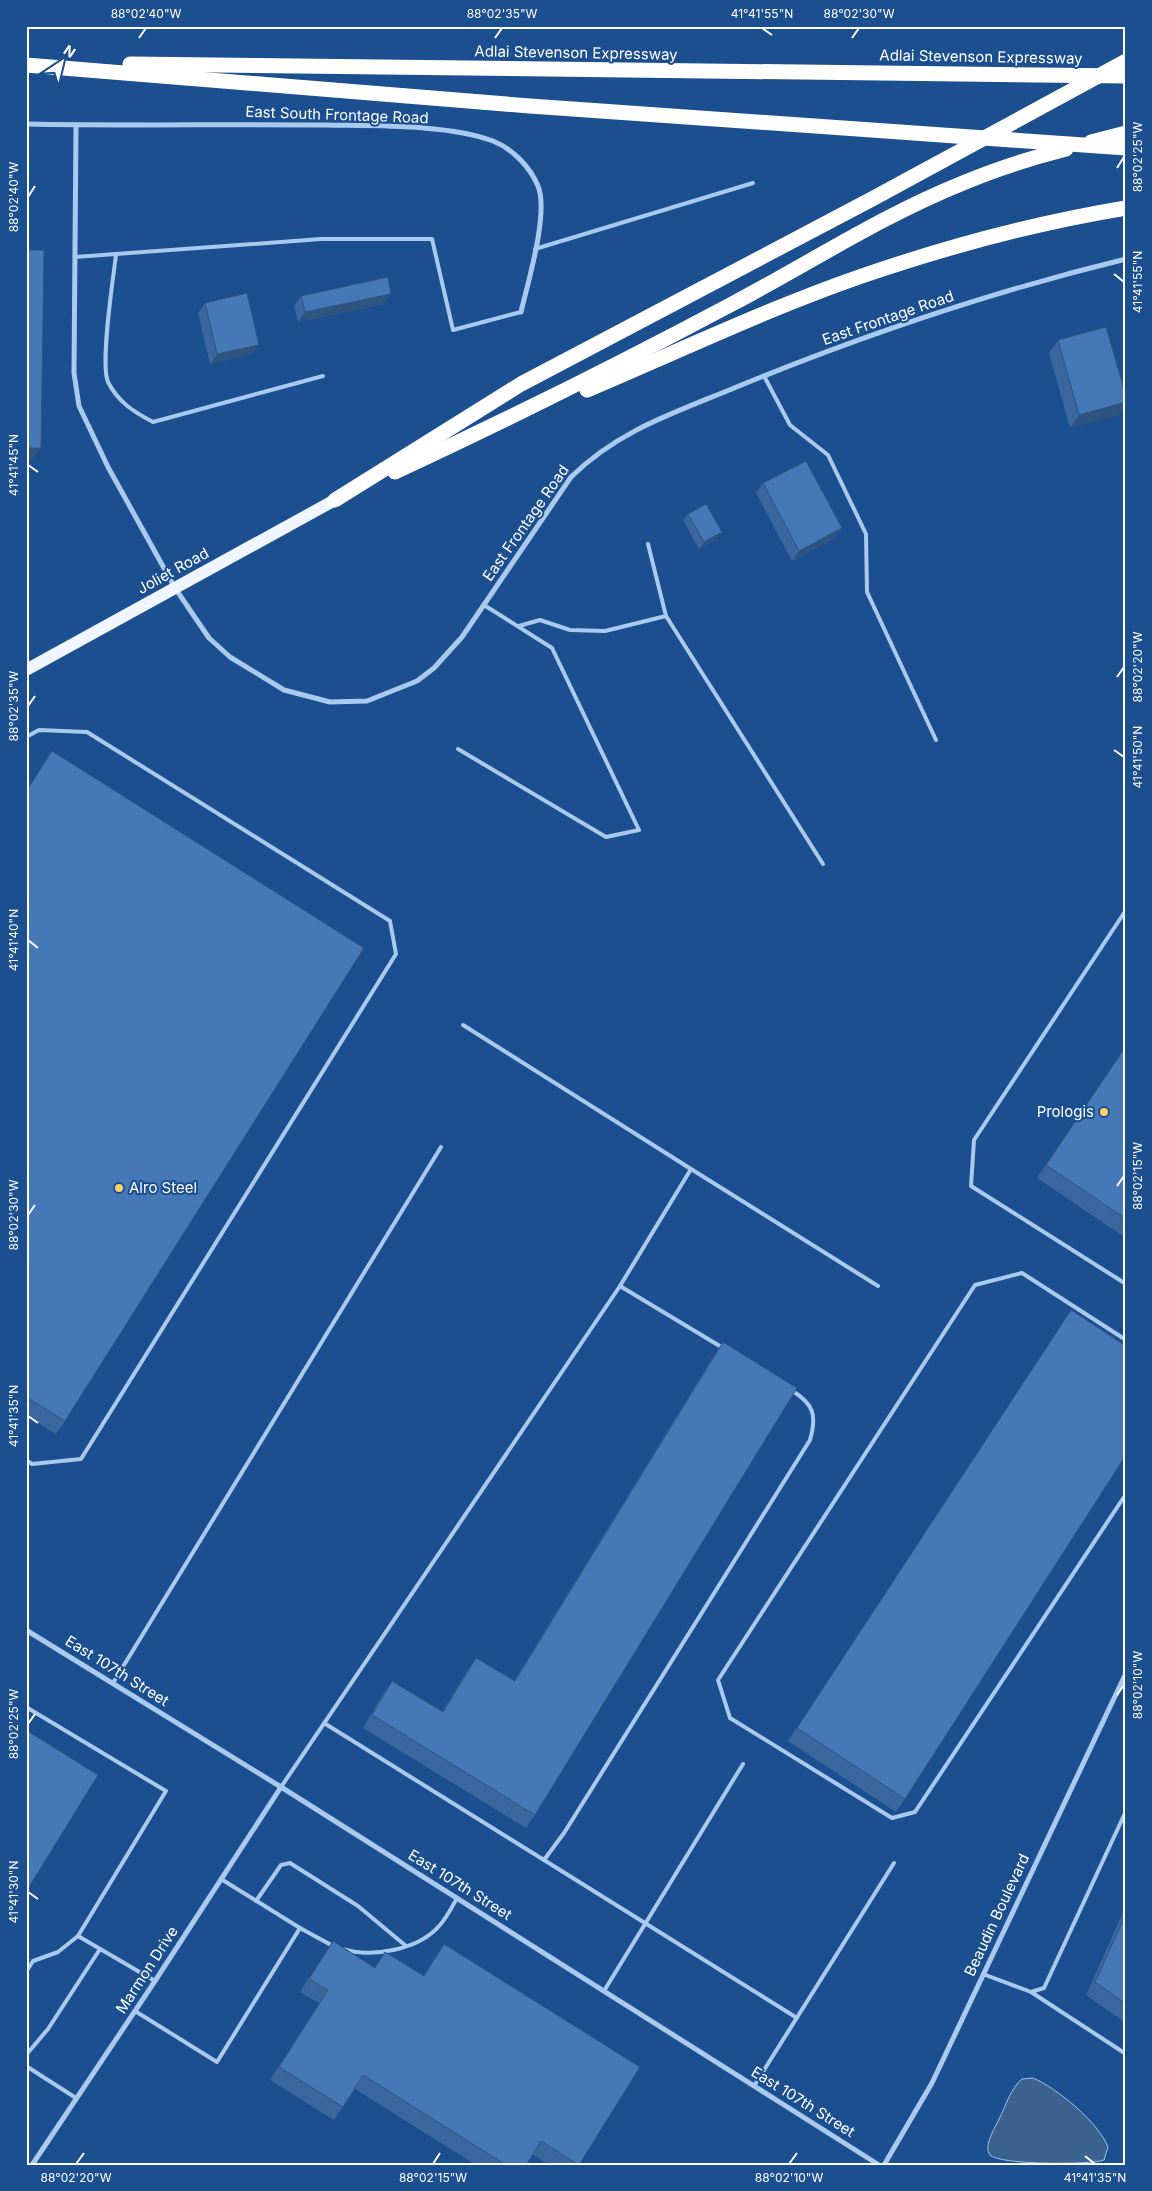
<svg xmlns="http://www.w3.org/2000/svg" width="1152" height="2191" viewBox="0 0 1152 2191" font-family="Inter,sans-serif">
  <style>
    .water { fill: #3c6290; stroke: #9cc4f0 }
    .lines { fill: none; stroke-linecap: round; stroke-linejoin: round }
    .lane { stroke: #a9c9ee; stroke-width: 4 }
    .street { stroke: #a9c9ee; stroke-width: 5 }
    .primary { stroke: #f0f6ff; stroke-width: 12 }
    .highway { stroke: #fff; stroke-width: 15 }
    .wall { fill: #3a679d }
    .shaded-wall { fill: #305480 }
    .building { fill: #4478b7; stroke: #305480 }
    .ticks { fill: none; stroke: #fff; stroke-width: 2 }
    .poi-dot { fill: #ffd166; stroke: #1b4f8f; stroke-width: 2 }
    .labels { text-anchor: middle; stroke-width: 4; stroke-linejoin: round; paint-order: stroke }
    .street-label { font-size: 15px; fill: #fff; stroke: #1b4f8f }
    .poi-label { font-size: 15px; fill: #fff; stroke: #1b4f8f; text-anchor: end }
    .neatline { fill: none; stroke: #fff; stroke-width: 2 }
    .ticks-label { font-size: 12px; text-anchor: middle; fill: #fff }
  </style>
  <rect width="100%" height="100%" fill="#1b4f8f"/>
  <!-- water -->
  <path class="water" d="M1033 2078C1057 2088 1099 2123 1108 2147L1104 2160C1091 2165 999 2165 990 2155 983 2146 995 2128 999 2119 1006 2106 1010 2089 1022 2079Z"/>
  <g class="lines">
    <!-- lane -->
    <g class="lane">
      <path d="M535 249 753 183"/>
      <path d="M116 255C113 279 100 364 108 382 118 402 134 412 153 422L323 376"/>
      <path d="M75 257 321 239H432L453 330 521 312"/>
      <path d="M764 376 790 425 828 455 866 534 867 592 936 740"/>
      <path d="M648 544 666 616 823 864"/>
      <path d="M519 626 540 620 570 630 605 631 666 616"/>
      <path d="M26 737 39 730 87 732 390 921 396 954 81 1459 32 1464 26 1460"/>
      <path d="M458 749 606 837 639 830 552 648 484 605"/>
      <path d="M1126 910 974 1140 971 1186 1126 1284"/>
      <path d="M463 1025 691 1169 620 1286"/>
      <path d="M691 1169 878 1286"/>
      <path d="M1126 1340 1022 1273 975 1285 718 1680 730 1718 892 1818 915 1812 1126 1494"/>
      <path d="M113 1683 441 1147"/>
      <path d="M26 1707 166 1791 78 1936"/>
      <path d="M324 1723 544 1860 564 1833 810 1440C817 1415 814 1404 791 1390"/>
      <path d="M281 1787 620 1286 723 1348"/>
      <path d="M544 1860 797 2018"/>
      <path d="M256 1901 281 1865 290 1863 358 1906 406 1946"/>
      <path d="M300 1928 333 1946"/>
      <path d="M342 1949C372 1958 419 1950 440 1925 447 1917 452 1907 457 1898"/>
      <path d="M26 1972 33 1961 58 1952 78 1936 155 1981"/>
      <path d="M983 1974 1031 1992 1126 2054"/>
      <path d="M604 1991 743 1764"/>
      <path d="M1031 1992 1044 1988 1126 1811"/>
      <path d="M135 2011 217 2062 300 1928 221 1879"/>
      <path d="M26 2055 48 2029 100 1949"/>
      <path d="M26 2066 76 2098"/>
      <path d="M754 2086 894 1863"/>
    </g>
    <!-- street -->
    <g class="street">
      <path d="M26 124C126 126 225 124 325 125 373 126 448 124 493 141 513 149 530 167 538 186 549 213 528 282 521 312"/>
      <path d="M76 125 74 373 79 406 108 467 175 588 209 638 230 657 284 690 330 702 367 701 417 681 434 668 462 637 571 477C620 429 677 412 739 386 864 335 994 291 1126 259"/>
      <path d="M26 1630 281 1787 879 2165"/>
      <path d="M32 2165 155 1981 281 1787"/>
      <path d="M884 2165 932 2083 1126 1673"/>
    </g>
    <!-- primary -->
    <path class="primary" d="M26 670 335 500"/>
    <!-- highway -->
    <g class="highway">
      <path d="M130 64 1126 76"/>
      <path d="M26 65 530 106 1126 148"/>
      <path d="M1091 142 1126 133"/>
      <path d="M587 390C677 352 767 309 859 277 946 247 1035 223 1126 208"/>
      <path d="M395 472C509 419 621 363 732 304 808 264 883 215 963 183 996 169 1031 158 1066 149"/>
      <path d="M335 500 521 384 872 199 1126 61"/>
    </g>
  </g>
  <!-- wall -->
  <g class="wall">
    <path d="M301 296 384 304 298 322 294 306Z"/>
    <path d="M205 303 259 345 252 354 210 364 198 313Z"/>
    <path d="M1058 340 1118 415 1070 428 1049 353Z"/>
    <path d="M763 483 842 528 835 538 792 561 756 493Z"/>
    <path d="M688 514 717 539 699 549 683 520Z"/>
    <path d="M52 751 65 1421 56 1434 26 1416V791Z"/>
    <path d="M1126 1046V1238L1037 1178Z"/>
    <path d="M1071 1310 905 1799 896 1812 788 1741Z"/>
    <path d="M723 1342 535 1815 526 1828 363 1728 383 1694 392 1681 442 1712 467 1671 476 1658 514 1681 714 1355Z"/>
    <path d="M1126 1906V2023L1086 1995Z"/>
    <path d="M333 1941 374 1968 385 1952 423 1976 444 1944 579 2165H549L532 2154 526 2165H476L355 2089 334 2120 270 2080 319 2003 300 1992Z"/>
  </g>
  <!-- shaded-wall -->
  <g class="shaded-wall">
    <path d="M391 294 384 304 298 322 305 312Z"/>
    <path d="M259 345 252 354 210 364 217 354Z"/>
    <path d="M1126 402V404L1118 415 1070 428 1079 415Z"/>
    <path d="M26 448H41L32 461H26Z"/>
    <path d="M842 528 835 538 792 561 799 551Z"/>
    <path d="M722 532 717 539 699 549 704 542Z"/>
  </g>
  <!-- building -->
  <g class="building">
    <path d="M26 250H44L41 448H26Z"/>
    <path d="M388 277 391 294 305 312 301 296Z"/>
    <path d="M247 293 259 345 217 354 205 303Z"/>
    <path d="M1106 327 1126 396V402L1079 415 1058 340Z"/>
    <path d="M806 461 842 528 799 551 763 483Z"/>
    <path d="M706 504 722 532 704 542 688 514Z"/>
    <path d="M52 751 364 948 65 1421 26 1397V792Z"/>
    <path d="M1126 1046V1219L1046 1165Z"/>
    <path d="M1071 1310 1126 1346V1455L905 1799 797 1728Z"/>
    <path d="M723 1342 797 1388 535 1815 372 1715 392 1681 443 1712 476 1658 515 1681Z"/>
    <path d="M26 1730 98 1775 26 1892Z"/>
    <path d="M1126 1914V2004L1095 1982Z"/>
    <path d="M333 1941 375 1968 385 1952 424 1976 444 1944 640 2067 579 2165 541 2141 526 2165H506L363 2075 343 2107 279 2067 328 1990 309 1979Z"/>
  </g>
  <!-- ticks -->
  <path class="ticks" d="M762 28 772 35M139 38 146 28M495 38 502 28M852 38 859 28M1117 168 1124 157M28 197 35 186M1114 274 1124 282M28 465 38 472M1117 677 1124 667M28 706 35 696M1114 750 1124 757M28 940 38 948M1117 1186 1124 1176M28 1215 35 1205M28 1416 38 1423M1117 1695 1124 1685M28 1724 35 1714M28 1892 38 1899M1085 2156 1095 2164M76 2164 84 2153M433 2164 440 2153M789 2164 797 2153"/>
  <!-- markers -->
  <g class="poi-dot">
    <circle cx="1104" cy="1112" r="5"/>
    <circle cx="119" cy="1188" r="5"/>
  </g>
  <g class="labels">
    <!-- street labels -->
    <g class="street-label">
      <text transform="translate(576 53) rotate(1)" y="5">Adlai Stevenson Expressway</text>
      <text transform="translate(981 57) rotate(1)" y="5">Adlai Stevenson Expressway</text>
      <text transform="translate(337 115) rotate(2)" y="5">East South Frontage Road</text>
      <text transform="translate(888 318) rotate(-19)" y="5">East Frontage Road</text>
      <text transform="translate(526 523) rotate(-55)" y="5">East Frontage Road</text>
      <text transform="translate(173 571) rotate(-29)" y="5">Joliet Road</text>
      <text transform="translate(117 1671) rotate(32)" y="5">East 107th Street</text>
      <text transform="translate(460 1885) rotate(32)" y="5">East 107th Street</text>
      <text transform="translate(997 1915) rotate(-65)" y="5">Beaudin Boulevard</text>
      <text transform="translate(147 1970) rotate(-57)" y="5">Marmon Drive</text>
      <text transform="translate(803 2102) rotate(32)" y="5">East 107th Street</text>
    </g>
    <!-- poi labels -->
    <g class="poi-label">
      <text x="1094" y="1117">Prologis</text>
      <text x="129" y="1193" text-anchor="start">Alro Steel</text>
    </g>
  </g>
  <!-- border -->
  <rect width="1152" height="2191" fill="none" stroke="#1b4f8f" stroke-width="55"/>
  <!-- north arrow -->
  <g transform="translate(62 62) rotate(35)" stroke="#1b4f8f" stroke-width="4" paint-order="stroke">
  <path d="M0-4L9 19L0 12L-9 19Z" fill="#ffffff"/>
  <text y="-8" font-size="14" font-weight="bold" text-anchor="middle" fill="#ffffff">N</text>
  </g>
  <rect x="28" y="28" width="1096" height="2136" class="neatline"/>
  <g class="ticks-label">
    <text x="146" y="18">88°02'40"W</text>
    <text x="502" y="18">88°02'35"W</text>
    <text x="762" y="18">41°41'55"N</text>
    <text x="859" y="18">88°02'30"W</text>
    <text transform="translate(1138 157) rotate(-90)" y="4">88°02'25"W</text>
    <text transform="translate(14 197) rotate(-90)" y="4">88°02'40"W</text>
    <text transform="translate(1138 282) rotate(-90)" y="4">41°41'55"N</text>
    <text transform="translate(14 465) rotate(-90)" y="4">41°41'45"N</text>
    <text transform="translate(1138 667) rotate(-90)" y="4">88°02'20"W</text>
    <text transform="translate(14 706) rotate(-90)" y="4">88°02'35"W</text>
    <text transform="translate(1138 757) rotate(-90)" y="4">41°41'50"N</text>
    <text transform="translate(14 940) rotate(-90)" y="4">41°41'40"N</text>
    <text transform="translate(1138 1176) rotate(-90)" y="4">88°02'15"W</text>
    <text transform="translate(14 1215) rotate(-90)" y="4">88°02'30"W</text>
    <text transform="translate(14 1416) rotate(-90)" y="4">41°41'35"N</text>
    <text transform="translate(1138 1685) rotate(-90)" y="4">88°02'10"W</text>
    <text transform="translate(14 1724) rotate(-90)" y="4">88°02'25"W</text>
    <text transform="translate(14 1892) rotate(-90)" y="4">41°41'30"N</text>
    <text x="76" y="2182">88°02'20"W</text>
    <text x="433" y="2182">88°02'15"W</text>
    <text x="789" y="2182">88°02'10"W</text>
    <text x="1095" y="2182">41°41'35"N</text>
  </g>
</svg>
